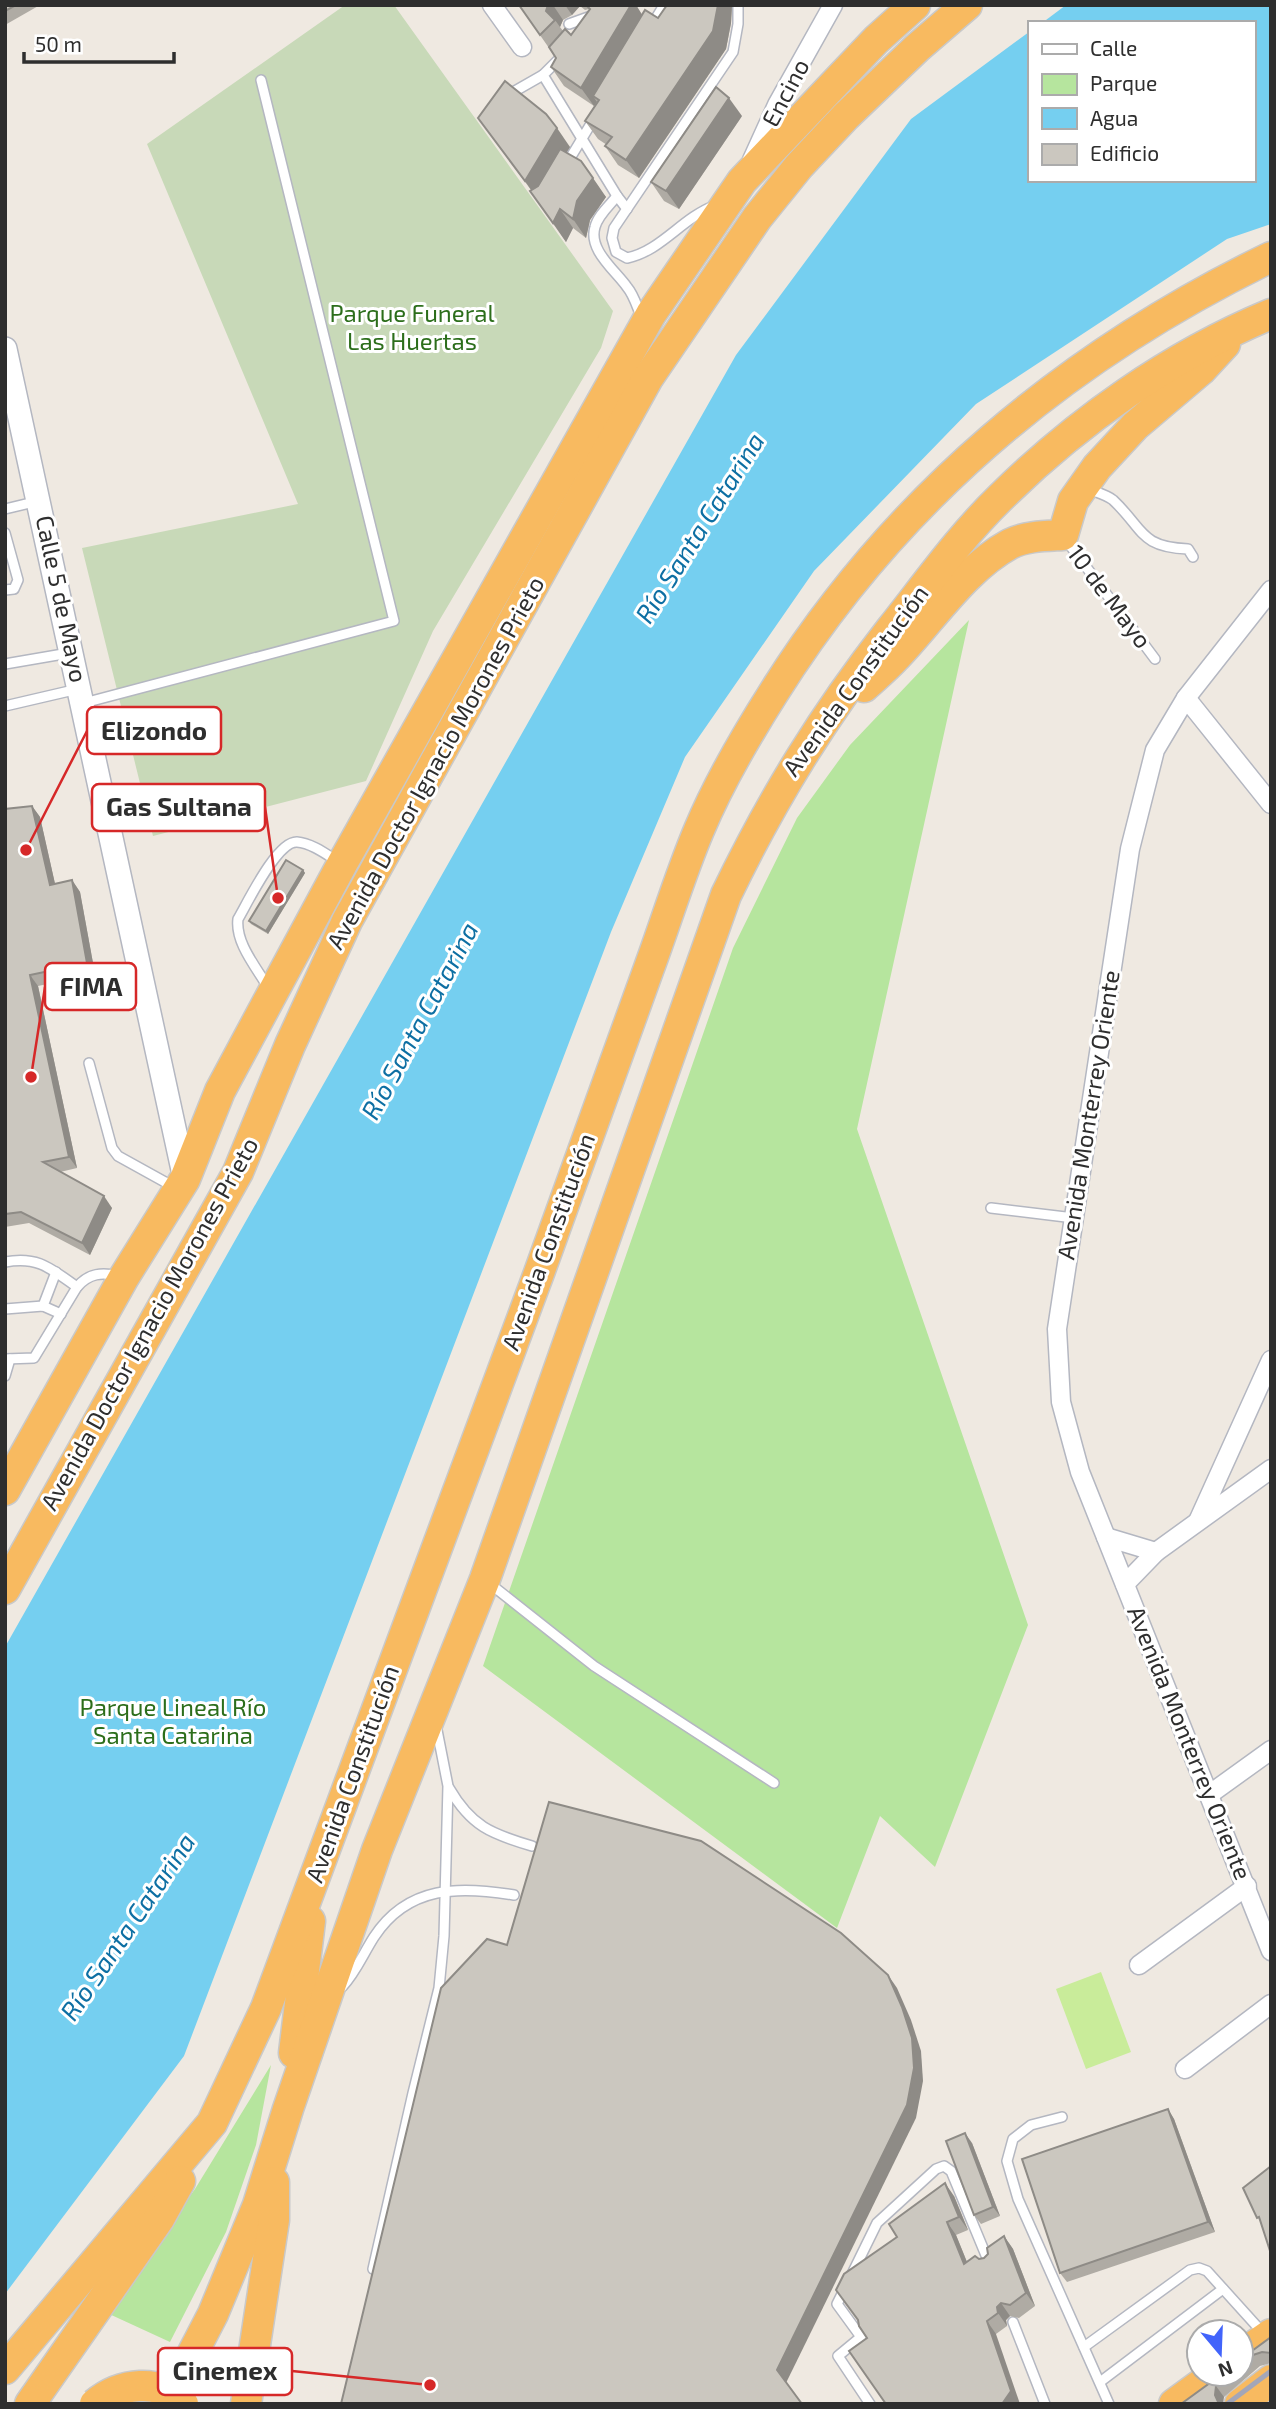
<svg xmlns="http://www.w3.org/2000/svg" width="1276" height="2409" viewBox="0 0 1276 2409" font-family="'Exo 2',sans-serif">
  <style>
    .green { fill: #b6e59e }
    .cemetery { fill: #c8d9b8 }
    .pitch { fill: #c9ec9a }
    .water { fill: #75cff0 }
    .lines { fill: none; stroke-linecap: round; stroke-linejoin: round }
    .service-casing { stroke: #b4b7c1; stroke-width: 12 }
    .minor-casing { stroke: #b4b7c1; stroke-width: 21 }
    .tertiary-casing { stroke: #b4b7c1; stroke-width: 26 }
    .trunk-casing { stroke: #c9c9c9; stroke-width: 33 }
    .service { stroke: #fff; stroke-width: 9 }
    .minor { stroke: #fff; stroke-width: 18 }
    .tertiary { stroke: #fff; stroke-width: 23 }
    .trunk { stroke: #f8ba60; stroke-width: 30 }
    .rail { stroke: #a3a6b8; stroke-width: 5 }
    .trunk-bridge-casing { stroke: #c9c9c9; stroke-width: 33; stroke-linecap: butt }
    .trunk-bridge { stroke: #f8ba60; stroke-width: 30 }
    .wall { fill: #afaba4; fill-rule: evenodd }
    .shaded-wall { fill: #8e8b86 }
    .building { fill: #cbc7bf; stroke: #8e8b86; stroke-width: 2 }
    .labels { text-anchor: middle; stroke-width: 6; stroke-linejoin: round; paint-order: stroke }
    .street-label { font-size: 24px; fill: #2e2e2e; stroke: #fff }
    .park-label { font-size: 24px; fill: #2c6e1b; stroke: #fff }
    .water-label { font-size: 26px; font-style: italic; fill: #0d6fa3; stroke: #fff }
    .leader { fill: none; stroke: #d62828; stroke-width: 2.5 }
    .callout-dot { fill: #d62828; stroke: #fff; stroke-width: 2.5 }
    .callout { fill: #fff; stroke: #d62828; stroke-width: 2.5 }
    .callout-label { font-size: 26px; text-anchor: middle; font-weight: bold; fill: #2e2e2e }
  </style>
  <rect width="100%" height="100%" fill="#efe9e1"/>
  <!-- green -->
  <g class="green">
    <path d="M969 620 857 1129 1028 1625 935 1867 880 1816 837 1928 483 1666 733 948 797 818 850 745Z"/>
    <path d="M271 2065 256 2145 226 2232 170 2342 107 2313 195 2189Z"/>
  </g>
  <!-- cemetery -->
  <path class="cemetery" d="M345 5H394L613 311 601 348 433 631 366 781 153 836 82 548 298 504 147 144Z"/>
  <!-- pitch -->
  <path class="pitch" d="M1101 1972 1131 2052 1086 2069 1056 1989Z"/>
  <!-- water -->
  <path class="water" d="M1066 5H1271V224L1227 239 976 404 814 571 685 757 611 932 184 2056 5 2294V1647L736 355 911 119 1029 32V180H1253V23H1042Z"/>
  <g class="lines">
    <defs>
      <g id="service">
        <path d="M569 24 594 15"/>
        <path d="M650 28 664 5"/>
        <path d="M559 59 543 75 617 196 627 209"/>
        <path d="M508 95 543 75"/>
        <path d="M566 165 595 117"/>
        <path d="M617 196C610 205 598 215 595 227 588 250 615 270 627 287 634 295 637 307 641 316"/>
        <path d="M714 206C682 218 661 251 627 258L616 252 612 238 614 228 733 52 738 24V5"/>
        <path d="M1088 489C1096 492 1107 495 1113 500 1144 529 1139 547 1188 549L1193 557"/>
        <path d="M5 509 38 501"/>
        <path d="M5 533 18 580 14 589 5 590"/>
        <path d="M1066 540 1155 659"/>
        <path d="M5 664 69 653"/>
        <path d="M84 703 394 621 261 80"/>
        <path d="M5 706 78 689"/>
        <path d="M269 989C257 968 235 943 238 919 248 902 277 841 297 842 311 843 326 854 337 861"/>
        <path d="M89 1063 112 1148 118 1156 174 1187"/>
        <path d="M991 1208 1074 1218"/>
        <path d="M5 1262C38 1256 50 1268 77 1287"/>
        <path d="M43 1306 56 1272"/>
        <path d="M5 1309 43 1306 61 1314"/>
        <path d="M5 1359 34 1358 77 1287C89 1273 102 1272 119 1276"/>
        <path d="M5 1376 10 1359"/>
        <path d="M489 1583 594 1666 774 1783"/>
        <path d="M449 1788C471 1826 491 1834 532 1846"/>
        <path d="M342 1987C356 1972 363 1954 374 1937 408 1885 460 1886 514 1895"/>
        <path d="M1062 2117 1031 2125 1013 2139 1007 2161 1018 2199 1109 2404"/>
        <path d="M373 2269 413 2093 439 1988 444 1936 448 1786 436 1725"/>
        <path d="M851 2276 877 2223 936 2169 944 2166 951 2171 990 2265"/>
        <path d="M845 2288 837 2304 861 2337 838 2356 870 2404"/>
        <path d="M1013 2322 1045 2404"/>
        <path d="M1084 2347 1190 2270 1199 2268 1207 2271 1263 2333"/>
        <path d="M1100 2382 1223 2289"/>
      </g>
      <g id="minor">
        <path d="M492 5 522 47"/>
        <path d="M752 160 777 105 833 5"/>
        <path d="M1271 590 1186 698 1155 750 1130 849 1057 1329 1061 1402 1080 1472 1271 1951"/>
        <path d="M1186 698 1271 804"/>
        <path d="M1199 1519 1271 1360"/>
        <path d="M1106 1537 1156 1552"/>
        <path d="M1125 1584 1156 1552 1271 1469"/>
        <path d="M1210 1794 1271 1750"/>
        <path d="M1139 1965 1247 1886"/>
        <path d="M1185 2069 1271 2004"/>
      </g>
      <path id="tertiary" d="M5 349 185 1179"/>
      <g id="trunk">
        <path d="M864 687C875 677 886 668 896 657 931 621 964 569 1010 544 1026 536 1045 536 1063 535L1073 501 1097 467 1135 426 1201 370 1225 344"/>
        <path d="M5 1490 124 1277 185 1179 220 1091 272 994 342 864 651 314 742 181 876 40 915 5"/>
        <path d="M5 1589 238 1172 290 1045 347 921 648 378 757 218 799 166 846 116 917 48 967 5"/>
        <path d="M294 2053 310 1921"/>
        <path d="M1241 2355 1271 2334"/>
        <path d="M5 2369 212 2123 266 2008C357 1763 448 1518 539 1273 576 1171 612 1069 649 968 666 922 680 875 699 830 719 782 746 736 774 692 895 499 1067 356 1271 257"/>
        <path d="M30 2404 159 2219 180 2181"/>
        <path d="M161 2404 186 2366 213 2314 258 2205 288 2109 377 1850 485 1579 726 895C773 797 824 715 891 629 926 585 959 538 1000 498 1077 422 1170 356 1271 314"/>
        <path d="M246 2404 274 2220V2182"/>
        <path d="M1174 2404 1215 2374"/>
        <path d="M1240 2404 1271 2380"/>
      </g>
    </defs>
    <!-- service casing -->
    <use href="#service" class="service-casing"/>
    <!-- minor casing -->
    <use href="#minor" class="minor-casing"/>
    <!-- tertiary casing -->
    <use href="#tertiary" class="tertiary-casing"/>
    <!-- trunk casing -->
    <use href="#trunk" class="trunk-casing"/>
    <!-- service -->
    <use href="#service" class="service"/>
    <!-- minor -->
    <use href="#minor" class="minor"/>
    <!-- tertiary -->
    <use href="#tertiary" class="tertiary"/>
    <!-- trunk -->
    <use href="#trunk" class="trunk"/>
    <!-- rail -->
    <path class="rail" d="M1227 2404 1271 2371"/>
    <defs>
      <path id="trunk-bridge" d="M95 2404C120 2383 160 2377 183 2404"/>
    </defs>
    <!-- trunk-bridge casing -->
    <use href="#trunk-bridge" class="trunk-bridge-casing"/>
    <!-- trunk-bridge -->
    <use href="#trunk-bridge" class="trunk-bridge"/>
  </g>
  <!-- wall -->
  <g class="wall">
    <path d="M5 5H40L5 25Z"/>
    <path d="M519 5H636L642 15 658 18 667 5H732L731 23 726 49 639 178 618 165 605 146 607 145 598 139 585 121 598 102H597L594 106 564 86 551 67 556 58ZM580 6 585 10 589 9 590 10 571 35 563 31 560 27 563 20 572 15Z"/>
    <path d="M742 116 679 209 664 201 651 182Z"/>
    <path d="M478 118 570 147 566 153 606 197 590 220 586 238 573 228 566 242 530 191 531 190Z"/>
    <path d="M32 806 40 817 55 884 72 880 80 892 95 974 38 986 77 1168 60 1172 112 1208 90 1255 29 1223 5 1227V810Z"/>
    <path d="M303 870 305 873 268 934 251 924 249 921Z"/>
    <path d="M1168 2109 1174 2119 1215 2232 1067 2282 1060 2273Z"/>
    <path d="M972 2143 1000 2216 981 2224 974 2215Z"/>
    <path d="M954 2196 968 2230 956 2235 967 2262 984 2258 1004 2236 1013 2249 1035 2306 1019 2318 1010 2316 1006 2320 1007 2326 996 2334 867 2338 897 2237Z"/>
    <path d="M1271 2337V2363L1260 2366 1224 2397 1181 2404 1218 2377 1220 2374H1241V2359Z"/>
  </g>
  <!-- shaded-wall -->
  <g class="shaded-wall">
    <path d="M548 5H553L563 20 560 27 555 20 546 11Z"/>
    <path d="M565 5H580V6L572 15Z"/>
    <path d="M631 5H636L646 21 593 96 597 102 594 106 581 88Z"/>
    <path d="M718 5H732L731 23 726 49 639 178 626 160Z"/>
    <path d="M729 98 742 116 679 209 666 191Z"/>
    <path d="M557 128 570 147 538 200 525 181Z"/>
    <path d="M593 178 606 197 590 220 586 238 573 219 577 201Z"/>
    <path d="M560 209 573 228 566 242 553 223Z"/>
    <path d="M32 806 40 817 58 897 50 885Z"/>
    <path d="M303 870 305 873 268 934 266 931Z"/>
    <path d="M72 880 80 892 95 974 87 963Z"/>
    <path d="M30 975 38 986 77 1168 69 1157Z"/>
    <path d="M104 1196 112 1208 90 1255 82 1243Z"/>
    <path d="M888 1975 897 1988 911 2020 921 2051 923 2081 916 2118 786 2383 777 2370Z"/>
    <path d="M1168 2109 1174 2119 1215 2232 1208 2222Z"/>
    <path d="M965 2133 972 2143 1000 2216 993 2207Z"/>
    <path d="M945 2183 954 2196 968 2230 959 2217Z"/>
    <path d="M947 2222 956 2235 973 2277 964 2264Z"/>
    <path d="M1004 2236 1013 2249 1035 2306 1026 2293Z"/>
    <path d="M1001 2303 1010 2316 1006 2320 1007 2326 998 2313 997 2307Z"/>
    <path d="M987 2321 996 2334 1020 2404H1002Z"/>
    <path d="M1216 2386 1224 2397 1223 2404H1219L1215 2395Z"/>
  </g>
  <!-- building -->
  <g class="building">
    <path d="M5 5H16L5 11Z"/>
    <path d="M519 5H548L546 11 555 20 540 35Z"/>
    <path d="M588 5H631L581 88 551 67 556 58 549 47 565 29 571 35 590 9 587 6Z"/>
    <path d="M667 5H718L713 31 626 160 605 146 612 137 585 121 599 100 593 96 645 10 658 18Z"/>
    <path d="M505 81 546 114 557 128 525 181 478 118Z"/>
    <path d="M716 87 729 98 666 191 651 182Z"/>
    <path d="M560 149 581 161 593 178 577 201 573 219 560 209 553 223 530 191 538 186Z"/>
    <path d="M32 806 50 885 72 880 87 963 30 975 69 1157 43 1162 104 1196 82 1243 21 1212 5 1214V809Z"/>
    <path d="M286 860 303 870 266 931 249 921Z"/>
    <path d="M549 1802 701 1841 841 1933 888 1975 902 2007 912 2038 914 2068 907 2105 777 2370 802 2404H341L441 1988 487 1939 507 1945Z"/>
    <path d="M1168 2109 1208 2222 1060 2273 1022 2159Z"/>
    <path d="M965 2133 993 2207 974 2215 946 2141Z"/>
    <path d="M1271 2166V2254L1259 2217 1257 2218 1243 2188Z"/>
    <path d="M945 2183 959 2217 947 2222 964 2264 975 2256 979 2259 984 2258 988 2254 987 2248 1004 2236 1026 2293 1010 2305 1001 2303 997 2307 998 2313 987 2321 1011 2391 1002 2404H886L849 2351 867 2338 859 2326 858 2320 836 2290 844 2274 897 2237 889 2224Z"/>
    <path d="M1271 2337V2353L1262 2352 1253 2355 1241 2365V2359Z"/>
    <path d="M1220 2374H1230L1216 2386 1215 2395 1219 2404H1181L1218 2377Z"/>
  </g>
  <g class="labels">
    <!-- street labels -->
    <g class="street-label">
      <text transform="translate(786 93) rotate(-62)" y="8">Encino</text>
      <text transform="translate(1109 597) rotate(53)" y="8">10 de Mayo</text>
      <text transform="translate(61 599) rotate(78)" y="8">Calle 5 de Mayo</text>
      <text transform="translate(856 681) rotate(-54)" y="8">Avenida Constitución</text>
      <text transform="translate(436 763) rotate(-61)" y="8">Avenida Doctor Ignacio Morones Prieto</text>
      <text transform="translate(1089 1115) rotate(-81)" y="8">Avenida Monterrey Oriente</text>
      <text transform="translate(549 1242) rotate(-70)" y="8">Avenida Constitución</text>
      <text transform="translate(150 1324) rotate(-61)" y="8">Avenida Doctor Ignacio Morones Prieto</text>
      <text transform="translate(1189 1743) rotate(68)" y="8">Avenida Monterrey Oriente</text>
      <text transform="translate(353 1774) rotate(-70)" y="8">Avenida Constitución</text>
    </g>
    <!-- park labels -->
    <g class="park-label">
      <text x="412" y="322">Parque Funeral<tspan x="412" dy="28">Las Huertas</tspan></text>
      <text x="173" y="1716">Parque Lineal Río<tspan x="173" dy="28">Santa Catarina</tspan></text>
    </g>
    <!-- water labels -->
    <g class="water-label">
      <text transform="translate(700 528) rotate(-58)" y="9">Río Santa Catarina</text>
      <text transform="translate(420 1021) rotate(-62)" y="9">Río Santa Catarina</text>
      <text transform="translate(128 1927) rotate(-56)" y="9">Río Santa Catarina</text>
    </g>
  </g>
  <!-- callouts -->
  <path class="leader" d="M26 850L87 731M278 898L265 807M31 1077L45 987M430 2385L292 2371"/>
  <g class="callout-dot">
    <circle cx="26" cy="850" r="7"/>
    <circle cx="278" cy="898" r="7"/>
    <circle cx="31" cy="1077" r="7"/>
    <circle cx="430" cy="2385" r="7"/>
  </g>
  <g class="callout">
    <rect x="87" y="707" width="134" height="47" rx="7"/>
    <rect x="92" y="784" width="173" height="47" rx="7"/>
    <rect x="45" y="963" width="91" height="47" rx="7"/>
    <rect x="158" y="2348" width="134" height="47" rx="7"/>
  </g>
  <g class="callout-label">
    <text x="154" y="740">Elizondo</text>
    <text x="179" y="816">Gas Sultana</text>
    <text x="91" y="996">FIMA</text>
    <text x="225" y="2380">Cinemex</text>
  </g>
  <!-- border -->
  <rect width="1276" height="2409" fill="none" stroke="#2e2e2e" stroke-width="14"/>
  <!-- legend -->
  <rect x="1028" y="21" width="228" height="161" fill="#ffffff" stroke="#ababab" stroke-width="2"/>
  <rect x="1042" y="44" width="35" height="10" fill="#ffffff" stroke="#ababab" stroke-width="2"/>
  <text x="1090" y="56" font-size="21" fill="#2e2e2e">Calle</text>
  <rect x="1042" y="74" width="35" height="21" fill="#b6e59e" stroke="#ababab" stroke-width="2"/>
  <text x="1090" y="91" font-size="21" fill="#2e2e2e">Parque</text>
  <rect x="1042" y="108" width="35" height="21" fill="#75cff0" stroke="#ababab" stroke-width="2"/>
  <text x="1090" y="126" font-size="21" fill="#2e2e2e">Agua</text>
  <rect x="1042" y="144" width="35" height="21" fill="#cbc7bf" stroke="#ababab" stroke-width="2"/>
  <text x="1090" y="161" font-size="21" fill="#2e2e2e">Edificio</text>
  <!-- north arrow -->
  <g transform="translate(1220 2353) rotate(161)"><circle r="33" fill="#ffffff" stroke="#ababab" stroke-width="2"/>
  <path d="M0-5L12 26L0 18L-12 26Z" fill="#4264fb"/>
  <text y="-10" font-size="19" font-weight="bold" text-anchor="middle" fill="#2e2e2e">N</text>
  </g>
  <!-- scale -->
  <path d="M24 52v10h150v-10" fill="none" stroke="#2e2e2e" stroke-width="3.5"/>
  <text x="35" y="52" font-size="21" fill="#2e2e2e" stroke="#ffffff" stroke-width="5" paint-order="stroke">50 m</text>
</svg>
